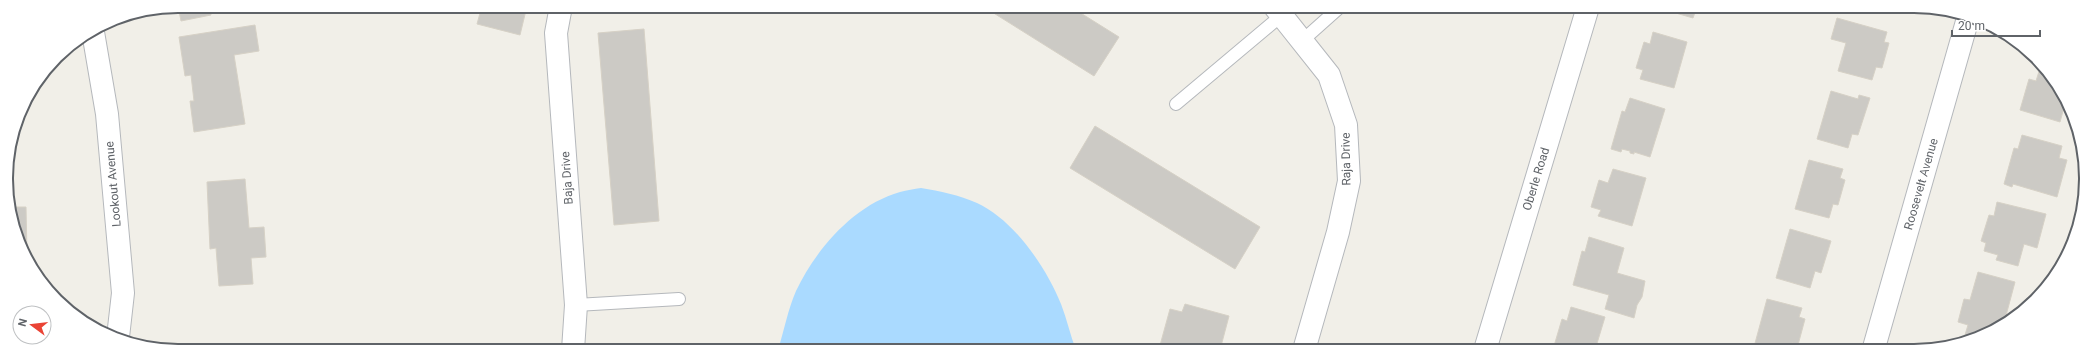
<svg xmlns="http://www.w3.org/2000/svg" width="2092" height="357" viewBox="0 0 2092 357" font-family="Roboto,sans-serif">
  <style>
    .water { fill: #aadaff }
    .building { fill: #cccac5; stroke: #d6d1c6 }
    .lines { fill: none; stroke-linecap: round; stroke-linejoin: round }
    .service-casing { stroke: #b5b8bc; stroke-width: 14 }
    .minor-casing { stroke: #b5b8bc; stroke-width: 24 }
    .service { stroke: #fff; stroke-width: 12 }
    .minor { stroke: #fff; stroke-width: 22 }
    .labels { text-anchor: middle; stroke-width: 4; stroke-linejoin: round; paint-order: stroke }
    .street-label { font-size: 12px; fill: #5f6368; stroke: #fff }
    .rim { fill: none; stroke: #5f6368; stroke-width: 2 }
  </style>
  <rect width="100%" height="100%" fill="#f1efe8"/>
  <!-- water -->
  <path class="water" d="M921 188C940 191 959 195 977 203 1014 220 1046 267 1061 304 1067 319 1070 335 1076 350H778C784 331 788 309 796 291 816 249 854 205 900 192 907 190 914 189 921 188Z"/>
  <!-- building -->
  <g class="building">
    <path d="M178 6H210L211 15 181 21Z"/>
    <path d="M482 6H527L520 35 477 24Z"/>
    <path d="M984 7H1071L1119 37 1094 76Z"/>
    <path d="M1653 7H1697L1693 18 1662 9 1661 13 1653 10Z"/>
    <path d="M1880 7H1892L1891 11Z"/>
    <path d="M1837 18 1887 32 1884 42 1889 43 1882 68 1876 67 1872 80 1838 71 1846 43 1831 39Z"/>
    <path d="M255 25 259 51 234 55 245 124 194 132 190 101H194L191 75 185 76 179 37Z"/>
    <path d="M644 29 659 221 614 225 598 33Z"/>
    <path d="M1653 32 1687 42 1674 88 1640 79 1643 70 1636 68 1644 42 1650 44Z"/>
    <path d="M2041 65 2050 73 2065 104 2060 122 2020 110 2029 79 2036 81Z"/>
    <path d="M1831 91 1858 99 1859 95 1870 98 1858 135 1852 134 1848 148 1817 139Z"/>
    <path d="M1630 98 1665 109 1650 157 1634 152V154L1630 153V151L1622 149 1621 152 1611 149 1622 111 1625 112Z"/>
    <path d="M1095 126 1260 227 1235 269 1070 168Z"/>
    <path d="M14 135 15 153H10Z"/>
    <path d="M2022 135 2062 146 2059 158 2067 160 2057 197 2013 184 2012 187 2004 184 2014 148 2018 149Z"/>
    <path d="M1809 160 1843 169 1840 178 1845 180 1838 205 1833 204 1829 218 1795 209Z"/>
    <path d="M1613 169 1646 178 1632 226 1598 216 1601 210 1591 207 1599 180 1608 183Z"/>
    <path d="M245 179 249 228 264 227 266 257 251 258 253 284 219 286 216 248 210 249 207 182Z"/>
    <path d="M1997 202 2046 214 2037 248 2024 244 2018 266 1996 260 1998 255 1984 251 1986 243 1981 241 1989 215 1994 216Z"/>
    <path d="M12 207H26L27 255 15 234Z"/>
    <path d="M1790 229 1831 241 1821 273 1815 271 1810 288 1776 278Z"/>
    <path d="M1589 237 1624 248 1617 273 1645 281 1642 297 1637 305 1634 318 1605 309 1609 295 1573 285 1582 251 1585 252Z"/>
    <path d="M1978 272 2015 282 2004 323 1990 333 1974 337 1965 335 1968 325 1958 322 1964 299 1970 300Z"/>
    <path d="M1767 299 1802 308 1799 317 1805 319 1798 345 1792 343 1789 351H1767L1754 347Z"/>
    <path d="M1185 304 1229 316 1220 350 1159 349 1170 309 1182 312Z"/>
    <path d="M1571 307 1605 317 1595 350H1559L1560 348 1554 346 1562 319 1567 321Z"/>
  </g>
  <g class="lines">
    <defs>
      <g id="service">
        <path d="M1303 40 1340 7"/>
        <path d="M1176 104 1282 15"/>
        <path d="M576 305 679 299"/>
      </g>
      <g id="minor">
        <path d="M561 6 556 33 576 305 573 350"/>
        <path d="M1275 7 1329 75 1346 125 1349 181 1338 232 1304 350"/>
        <path d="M93 32 107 114 123 293 118 337"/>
        <path d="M1485 350 1588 7"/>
        <path d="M1873 351 1968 18"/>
      </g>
    </defs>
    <!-- service casing -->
    <use href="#service" class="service-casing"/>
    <!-- minor casing -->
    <use href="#minor" class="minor-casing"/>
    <!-- service -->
    <use href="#service" class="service"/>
    <!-- minor -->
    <use href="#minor" class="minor"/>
  </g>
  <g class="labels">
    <!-- street labels -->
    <g class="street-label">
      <text transform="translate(1346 159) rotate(-91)" y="4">Raja Drive</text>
      <text transform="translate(567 178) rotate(-94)" y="4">Baja Drive</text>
      <text transform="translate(1536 179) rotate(-73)" y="4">Oberle Road</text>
      <text transform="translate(113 184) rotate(-95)" y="4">Lookout Avenue</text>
      <text transform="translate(1921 184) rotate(-74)" y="4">Roosevelt Avenue</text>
    </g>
  </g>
  <!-- crop -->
  <path d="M0 0H2092V357H0ZM178 13H1914A165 165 0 0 1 2079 178V179A165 165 0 0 1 1914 344H178A165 165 0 0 1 13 179V178A165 165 0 0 1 178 13Z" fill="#fff" fill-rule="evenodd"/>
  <path class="rim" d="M178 13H1914A165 165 0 0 1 2079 178V179A165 165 0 0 1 1914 344H178A165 165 0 0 1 13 179V178A165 165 0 0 1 178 13Z"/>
  <!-- north arrow -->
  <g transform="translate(32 325) rotate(285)"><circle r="19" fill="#ffffff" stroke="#bfc1c3"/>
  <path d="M0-3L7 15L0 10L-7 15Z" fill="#ea4335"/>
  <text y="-6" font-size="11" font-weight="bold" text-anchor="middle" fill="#5f6368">N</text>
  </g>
  <!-- scale -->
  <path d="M1952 30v6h88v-6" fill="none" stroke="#5f6368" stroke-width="2"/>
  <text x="1958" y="30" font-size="12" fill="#5f6368" stroke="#ffffff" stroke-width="3" paint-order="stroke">20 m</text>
</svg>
